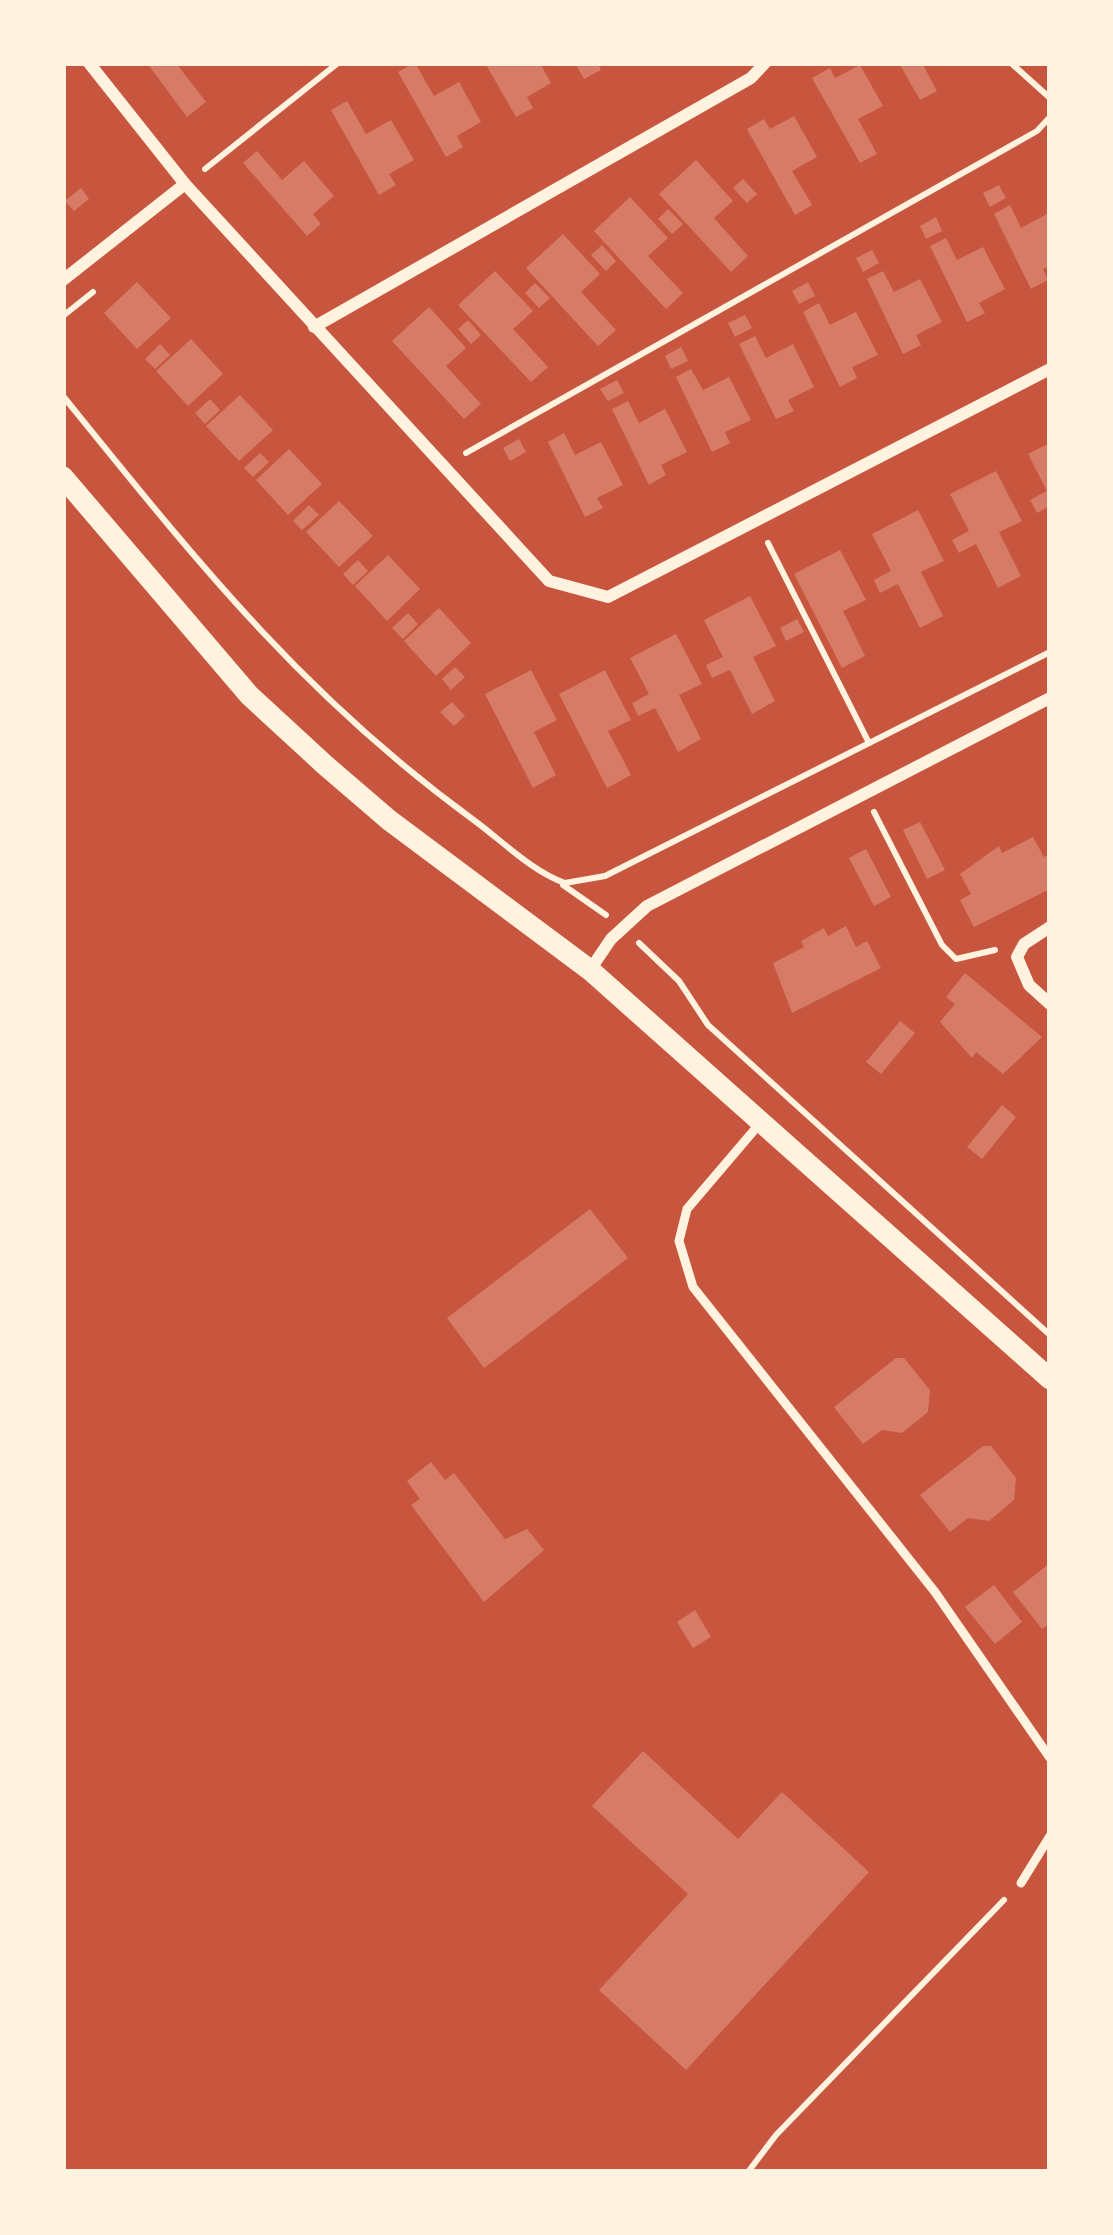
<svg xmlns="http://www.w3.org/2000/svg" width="1113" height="2235" viewBox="0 0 1113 2235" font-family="Quicksand,sans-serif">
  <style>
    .building { fill: #d67c66 }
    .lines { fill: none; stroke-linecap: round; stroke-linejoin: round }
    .path { stroke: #fff3e0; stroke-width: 6 }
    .service { stroke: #fff3e0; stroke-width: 9 }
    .minor { stroke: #fff3e0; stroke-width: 12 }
    .tertiary { stroke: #fff3e0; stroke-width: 21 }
  </style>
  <rect width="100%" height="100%" fill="#c8553d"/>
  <!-- building -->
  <g class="building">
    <path d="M147 63H176L206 102 187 117Z"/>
    <path d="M415 63 434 96 459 82 481 122 457 136 463 147 446 157 398 72Z"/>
    <path d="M485 63H540L551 83 527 97 533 108 516 117Z"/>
    <path d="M575 63H598L601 70 584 79Z"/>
    <path d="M899 63H922L937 91 920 100Z"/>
    <path d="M860 65 883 106 858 119 877 154 860 163 812 78 830 68 835 78Z"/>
    <path d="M347 101 366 134 391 120 414 160 389 174 396 185 379 195 331 110Z"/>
    <path d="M794 116 817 157 792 171 812 205 795 215 747 129 764 119 770 129Z"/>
    <path d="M257 151 282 180 304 161 334 196 313 214 321 224 307 236 243 163Z"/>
    <path d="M696 160 733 201 714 218 748 256 731 272 659 194Z"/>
    <path d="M743 179 757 194 747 203 733 188Z"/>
    <path d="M999 185 1006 198 990 207 983 193Z"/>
    <path d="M81 188 89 199 74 211 65 201Z"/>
    <path d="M630 197 668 238 648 256 683 293 666 309 594 231Z"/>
    <path d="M1010 205 1021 228 1047 214 1050 219V266L1043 269 1048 280 1031 289 994 214Z"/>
    <path d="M668 209 683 224 672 234 658 219Z"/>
    <path d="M936 217 942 231 926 239 920 226Z"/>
    <path d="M563 234 600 274 581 292 616 330 598 346 526 268Z"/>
    <path d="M946 238 957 260 983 247 1005 289 979 303 985 313 967 322 930 246Z"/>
    <path d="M602 245 616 261 606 271 591 255Z"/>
    <path d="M872 250 879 263 863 272 856 258Z"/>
    <path d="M495 271 533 311 513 329 548 367 531 382 458 305Z"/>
    <path d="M883 271 894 292 920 279 942 322 916 335 921 345 903 354 867 279Z"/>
    <path d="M137 282 171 318 137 349 104 313Z"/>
    <path d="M808 282 815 296 799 304 792 291Z"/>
    <path d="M535 283 550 298 539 308 525 293Z"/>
    <path d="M819 303 830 325 856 312 878 355 852 367 857 378 840 387 803 312Z"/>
    <path d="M429 307 466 348 446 366 481 404 464 419 392 341Z"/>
    <path d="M745 315 752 328 735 337 728 323Z"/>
    <path d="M468 320 481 335 471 344 458 329Z"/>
    <path d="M755 336 766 358 793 344 814 387 788 400 794 411 776 419 739 344Z"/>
    <path d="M191 339 223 374 188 406 156 371Z"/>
    <path d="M160 344 170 355 155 369 145 359Z"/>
    <path d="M681 347 688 361 671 369 665 356Z"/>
    <path d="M691 369 703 390 729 377 751 420 725 432 730 443 712 452 676 377Z"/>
    <path d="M617 380 624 393 608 401 600 389Z"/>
    <path d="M240 395 273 430 239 461 206 426Z"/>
    <path d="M210 399 220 410 205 424 195 413Z"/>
    <path d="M628 401 639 423 665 409 687 452 661 465 666 475 649 485 612 409Z"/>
    <path d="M564 433 575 455 601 442 623 485 597 498 603 508 585 517 548 442Z"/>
    <path d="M519 439 526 452 510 461 503 448Z"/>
    <path d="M1050 443V506L1037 513 1030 500 1047 491 1028 454Z"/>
    <path d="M289 449 322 484 288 515 256 480Z"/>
    <path d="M260 453 269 462 253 477 244 468Z"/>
    <path d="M996 471 1022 521 999 532 1021 576 998 588 976 544 959 553 952 540 969 531 950 494Z"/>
    <path d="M339 501 373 536 339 567 306 532Z"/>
    <path d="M309 505 319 515 302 530 293 521Z"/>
    <path d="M918 510 944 561 921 572 943 616 920 628 898 584 880 593 874 580 891 571 872 534Z"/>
    <path d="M840 550 866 600 843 611 865 656 842 668 794 574Z"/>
    <path d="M388 555 420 589 387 621 355 586Z"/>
    <path d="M358 560 368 571 353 585 343 574Z"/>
    <path d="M750 596 776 646 753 657 775 701 752 714 730 670 712 678 706 665 723 657 704 620Z"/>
    <path d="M439 608 471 643 436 676 404 641Z"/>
    <path d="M408 613 418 624 403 639 392 628Z"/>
    <path d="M797 619 804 632 786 641 780 628Z"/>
    <path d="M676 634 702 684 679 695 701 739 678 752 655 708 638 716 632 703 649 694 630 658Z"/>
    <path d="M455 667 465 677 451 690 442 679Z"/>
    <path d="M531 670 557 720 534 732 556 775 533 788 485 694Z"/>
    <path d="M605 670 631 720 608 731 631 775 607 788 559 694Z"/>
    <path d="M452 702 465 716 454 726 440 712Z"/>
    <path d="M920 822 945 870 927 879 903 830Z"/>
    <path d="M1033 837 1044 857 1050 854V889L974 927 960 900 971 894 960 874 999 846 1002 853Z"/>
    <path d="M866 849 891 897 874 906 849 858Z"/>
    <path d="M846 926 856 947 867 941 881 968 792 1013 773 963 804 947 801 941 824 928 828 936Z"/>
    <path d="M965 973 1042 1037 1003 1074 976 1052 972 1058 940 1022 955 1004 946 997Z"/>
    <path d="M900 1021 915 1033 881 1074 866 1062Z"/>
    <path d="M1002 1105 1016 1117 982 1159 967 1147Z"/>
    <path d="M590 1209 628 1258 484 1368 447 1318Z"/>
    <path d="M896 1358H904L930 1390 928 1412 902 1433 882 1430 863 1444 834 1407Z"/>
    <path d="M983 1446H991L1016 1478 1014 1500 989 1521 968 1518 950 1532 920 1495Z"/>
    <path d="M431 1462 445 1480 454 1473 505 1539 527 1529 544 1550 484 1602 411 1505 420 1499 407 1481Z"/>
    <path d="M1050 1563V1623L1042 1629 1013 1592Z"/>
    <path d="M994 1585 1022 1622 995 1644 965 1607Z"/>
    <path d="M695 1610 711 1637 693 1648 677 1622Z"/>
    <path d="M643 1751 738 1839 782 1792 869 1872 686 2070 599 1990 688 1894 592 1806Z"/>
  </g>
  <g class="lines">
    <!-- path -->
    <g class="path">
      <path d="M1011 63 1050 98"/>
      <path d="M205 169 338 63"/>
      <path d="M63 316 93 292"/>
      <path d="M63 396C195 559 302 695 475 821 502 841 533 872 565 883L605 876 1050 652"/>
      <path d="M466 453 1037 131 1050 117"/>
      <path d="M768 543 869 743"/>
      <path d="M874 812 942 945 956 959 995 950"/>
      <path d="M563 885 606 915"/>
      <path d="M639 943 679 981 708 1025 1050 1335"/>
      <path d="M748 2172 776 2135 1004 1900"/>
    </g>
    <!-- service -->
    <g class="service">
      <path d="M762 1121 687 1209 679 1241 693 1287 935 1592 1050 1758"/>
      <path d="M1021 1883 1050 1836"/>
    </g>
    <!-- minor -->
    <g class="minor">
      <path d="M89 63 185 184 549 581 608 597 1050 369"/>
      <path d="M63 280 185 184"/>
      <path d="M314 327 751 78 765 63"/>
      <path d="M1050 927 1024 944 1017 957 1029 985 1050 1004"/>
      <path d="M590 970 611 939 647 906 1050 698"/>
    </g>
    <!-- tertiary -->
    <path class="tertiary" d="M63 477 249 695 325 765 389 820 590 970 1050 1379"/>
  </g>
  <!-- border -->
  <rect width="1113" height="2235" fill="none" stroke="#fff3e0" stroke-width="132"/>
</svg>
